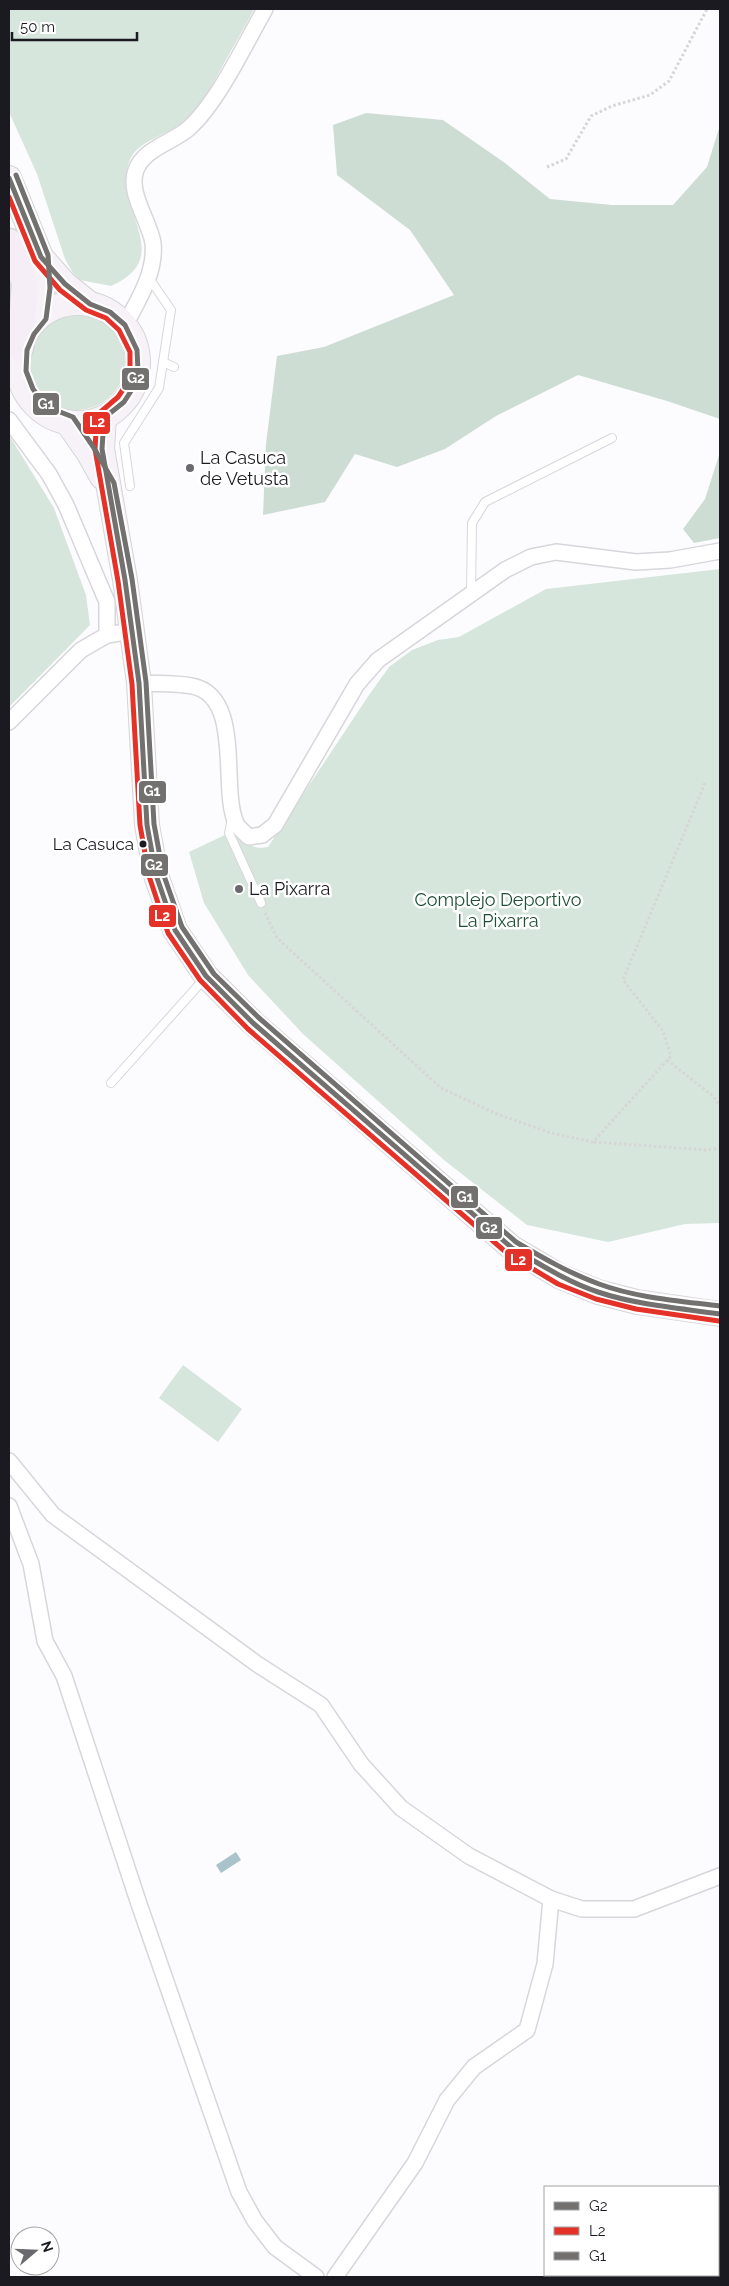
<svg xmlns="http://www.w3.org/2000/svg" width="729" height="2286" viewBox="0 0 729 2286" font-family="Raleway,sans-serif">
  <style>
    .green { fill: #d6e6dc }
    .forest { fill: #cdddd4 }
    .water { fill: #aac2ca }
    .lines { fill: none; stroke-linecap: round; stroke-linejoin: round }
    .service-casing { stroke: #d7d6db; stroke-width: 10 }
    .minor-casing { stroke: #d7d6db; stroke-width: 18 }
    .trunk-casing { stroke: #d5d5d7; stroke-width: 26 }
    .motorway-casing { stroke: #d5d5d7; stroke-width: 29 }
    .path { stroke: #d6d6d6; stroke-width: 3; stroke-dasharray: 2.5 2.5; stroke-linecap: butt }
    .service { stroke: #fff; stroke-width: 8 }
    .minor { stroke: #fff; stroke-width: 15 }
    .trunk { stroke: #f7f2f8; stroke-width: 24 }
    .motorway { stroke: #f5eef7; stroke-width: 26 }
    .bus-1-casing { stroke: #fff; stroke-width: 9 }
    .bus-2-casing { stroke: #fff; stroke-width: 9 }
    .bus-3-casing { stroke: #fff; stroke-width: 9 }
    .bus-1 { stroke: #727170; stroke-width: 5 }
    .bus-2 { stroke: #e43229; stroke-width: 5 }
    .bus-3 { stroke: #727170; stroke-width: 5 }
    .poi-dot { fill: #6a696e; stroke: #fff; stroke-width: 2 }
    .bus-dot { fill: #1b1a21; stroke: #fff; stroke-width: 2 }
    .labels { text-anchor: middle; stroke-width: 5; stroke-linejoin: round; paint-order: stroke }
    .bus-label { font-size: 17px; fill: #1b1a21; stroke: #fff; text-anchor: end }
    .poi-label { font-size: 18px; fill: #1b1a21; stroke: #fff; text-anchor: start }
    .park-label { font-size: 18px; fill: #1f5035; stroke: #fff }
    .line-badge { stroke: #fff; stroke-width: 2 }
    .badge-label { font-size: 14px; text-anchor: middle; font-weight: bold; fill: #fff }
  </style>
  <rect width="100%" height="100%" fill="#fcfcfe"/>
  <!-- green -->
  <g class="green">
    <path d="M9 9H254C246 25 237 40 228 56 216 78 205 101 186 119 171 135 137 139 129 162 112 209 178 256 111 286L80 280 73 273 65 259 37 174 9 112Z"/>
    <circle cx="77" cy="362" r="48"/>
    <path d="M9 435 54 508 86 595 90 625 9 707Z"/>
    <path d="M720 569V1223L685 1224 608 1242 527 1225 444 1160 303 1034 248 975 204 903 189 852 229 833C245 838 248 851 268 847L369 695 389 667 412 650 438 640 459 637 546 589Z"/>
    <path d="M183 1365 242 1409 218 1442 159 1398Z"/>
  </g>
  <!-- forest -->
  <g class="forest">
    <path d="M366 113 443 120 505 163 550 199 612 205H673L707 167 720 125V419L667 401 578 375 496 416 445 449 397 467 355 454 325 502 263 515 266 444 277 356 324 347 454 295 410 230 337 175 333 125Z"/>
    <path d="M720 452V538L694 543 683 529 705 499Z"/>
  </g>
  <!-- water -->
  <path class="water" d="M236 1852 241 1860 221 1873 216 1865Z"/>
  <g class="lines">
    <defs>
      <g id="service">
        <path d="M163 362 174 367"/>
        <path d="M130 486 124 443 159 388 171 310 149 278"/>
        <path d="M471 593 472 523 485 502 612 438"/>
        <path d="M232 819 229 833 261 903"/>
        <path d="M111 1083 205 978"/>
      </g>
      <g id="minor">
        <path d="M125 325C138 300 156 273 153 243 150 222 127 192 136 170 144 148 174 142 189 128 218 102 245 44 265 9"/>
        <path d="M9 420 49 474 66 505 107 602V635"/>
        <path d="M139 683C156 684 176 683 192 686 244 696 220 788 236 823 238 828 245 833 249 837L262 835 275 825 357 684 378 660 505 570 531 557 556 552 636 562 670 560 720 551"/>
        <path d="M9 722 81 650 107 635 132 631"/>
        <path d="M9 1461 53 1515 257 1664 321 1705 361 1764 401 1808 469 1856 551 1899 582 1909H634L720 1876"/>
        <path d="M9 1506 31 1564 45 1641 64 1676 139 1904 239 2192 255 2221 275 2247 316 2277"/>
        <path d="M335 2277 415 2163 447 2100 474 2067 527 2030 545 1964 551 1899"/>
      </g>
      <g id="trunk">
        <path d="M9 178 41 257 43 288 39 317"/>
        <path d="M41 257 65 284 90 304"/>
        <circle cx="78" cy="363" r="60"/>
        <path d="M104 418 102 449 125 580 139 683 147 825 156 875 175 930 206 976 253 1023 512 1248 561 1277 598 1292 637 1302 720 1314"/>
        <path d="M67 422 88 452 102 477"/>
      </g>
      <path id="motorway" d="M9 242 25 283 20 348"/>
    </defs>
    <!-- service casing -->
    <use href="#service" class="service-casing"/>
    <!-- minor casing -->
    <use href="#minor" class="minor-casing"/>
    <!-- trunk casing -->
    <use href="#trunk" class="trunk-casing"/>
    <!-- motorway casing -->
    <use href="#motorway" class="motorway-casing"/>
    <!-- path -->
    <g class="path">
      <path d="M547 167 566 159 591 116 612 106 650 95 669 81 707 9"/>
      <path d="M265 913 277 938 441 1088 497 1114 551 1133 593 1142 671 1056 663 1031 623 980 705 783"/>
      <path d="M667 1060 713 1096 720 1106"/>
      <path d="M594 1142 707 1150 720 1148"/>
    </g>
    <!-- service -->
    <use href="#service" class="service"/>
    <!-- minor -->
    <use href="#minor" class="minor"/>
    <!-- trunk -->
    <use href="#trunk" class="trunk"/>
    <!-- motorway -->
    <use href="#motorway" class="motorway"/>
    <defs>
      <path id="bus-1" d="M9 178 41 257 65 284 90 304 110 312 125 325 137 350 138 371 133 388 124 402 104 418 102 449 125 580 139 683 147 825 156 875 175 930 206 976 253 1023 512 1248C540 1264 567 1282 598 1292 637 1305 679 1308 720 1314"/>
      <path id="bus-2" d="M9 197 35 261 60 290 86 310 106 318 119 330 130 352V370L126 385 118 397 97 415 95 449 118 581 132 684 140 825 149 876 168 933 200 980 248 1029 508 1254 558 1284 596 1299 636 1309 719 1321"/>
      <path id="bus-3" d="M16 175 48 255 50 288 46 319 34 334 27 350 26 371 33 389 42 401 55 410 73 417 94 448 114 483 132 579 146 682 154 824 163 873 182 927 214 974 258 1017 516 1242C543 1258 569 1273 599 1284 637 1298 680 1301 720 1306"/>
    </defs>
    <!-- bus-1 casing -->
    <use href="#bus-1" class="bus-1-casing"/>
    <!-- bus-2 casing -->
    <use href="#bus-2" class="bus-2-casing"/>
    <!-- bus-3 casing -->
    <use href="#bus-3" class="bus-3-casing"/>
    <!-- bus-1 -->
    <use href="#bus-1" class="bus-1"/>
    <!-- bus-2 -->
    <use href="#bus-2" class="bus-2"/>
    <!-- bus-3 -->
    <use href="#bus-3" class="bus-3"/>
  </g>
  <!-- markers -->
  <g class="poi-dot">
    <circle cx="190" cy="468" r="5"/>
    <circle cx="239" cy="889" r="5"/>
  </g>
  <circle class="bus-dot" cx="143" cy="844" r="4.5"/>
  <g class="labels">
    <!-- bus labels -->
    <g class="bus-label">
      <text x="134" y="850">La Casuca</text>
    </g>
    <!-- poi labels -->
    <g class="poi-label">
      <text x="200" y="464">La Casuca<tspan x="200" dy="21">de Vetusta</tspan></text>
      <text x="249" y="895">La Pixarra</text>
    </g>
    <!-- park labels -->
    <g class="park-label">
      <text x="498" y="906">Complejo Deportivo<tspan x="498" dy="21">La Pixarra</tspan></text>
    </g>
  </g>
  <g class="line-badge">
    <rect x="121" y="367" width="29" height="24" rx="5" fill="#727170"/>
    <rect x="32" y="392" width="28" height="24" rx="5" fill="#727170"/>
    <rect x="82" y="411" width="29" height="24" rx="5" fill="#e43229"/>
    <rect x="138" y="780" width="29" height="24" rx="5" fill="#727170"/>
    <rect x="140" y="853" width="29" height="24" rx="5" fill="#727170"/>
    <rect x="148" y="904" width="29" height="24" rx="5" fill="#e43229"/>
    <rect x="450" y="1185" width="29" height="24" rx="5" fill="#727170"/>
    <rect x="475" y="1216" width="28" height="24" rx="5" fill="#727170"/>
    <rect x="504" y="1248" width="29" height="24" rx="5" fill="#e43229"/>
  </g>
  <g class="badge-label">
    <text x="136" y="383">G2</text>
    <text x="46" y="409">G1</text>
    <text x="97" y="427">L2</text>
    <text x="152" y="796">G1</text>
    <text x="154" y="870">G2</text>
    <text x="162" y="921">L2</text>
    <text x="465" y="1202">G1</text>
    <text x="489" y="1233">G2</text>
    <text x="518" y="1265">L2</text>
  </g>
  <!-- border -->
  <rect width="729" height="2286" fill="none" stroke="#1b1a21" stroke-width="20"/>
  <!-- legend -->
  <rect x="544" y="2186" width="175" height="90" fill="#ffffff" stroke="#a4a3a6"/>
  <rect x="554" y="2202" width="25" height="8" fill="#727170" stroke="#a4a3a6"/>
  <text x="589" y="2211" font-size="15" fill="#1b1a21">G2</text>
  <rect x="554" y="2227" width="25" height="8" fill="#e43229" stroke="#a4a3a6"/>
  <text x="589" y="2236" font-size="15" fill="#1b1a21">L2</text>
  <rect x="554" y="2252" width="25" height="8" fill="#727170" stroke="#a4a3a6"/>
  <text x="589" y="2261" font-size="15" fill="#1b1a21">G1</text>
  <!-- north arrow -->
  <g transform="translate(35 2251) rotate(71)"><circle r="24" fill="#ffffff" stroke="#a4a3a6"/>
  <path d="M0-4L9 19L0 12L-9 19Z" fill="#6a696e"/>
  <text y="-8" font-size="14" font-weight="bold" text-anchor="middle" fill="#1b1a21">N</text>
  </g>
  <!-- scale -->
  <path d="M12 32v8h125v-8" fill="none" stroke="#1b1a21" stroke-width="2.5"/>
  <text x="20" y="32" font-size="15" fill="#1b1a21" stroke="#ffffff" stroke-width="4" paint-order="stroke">50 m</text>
</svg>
